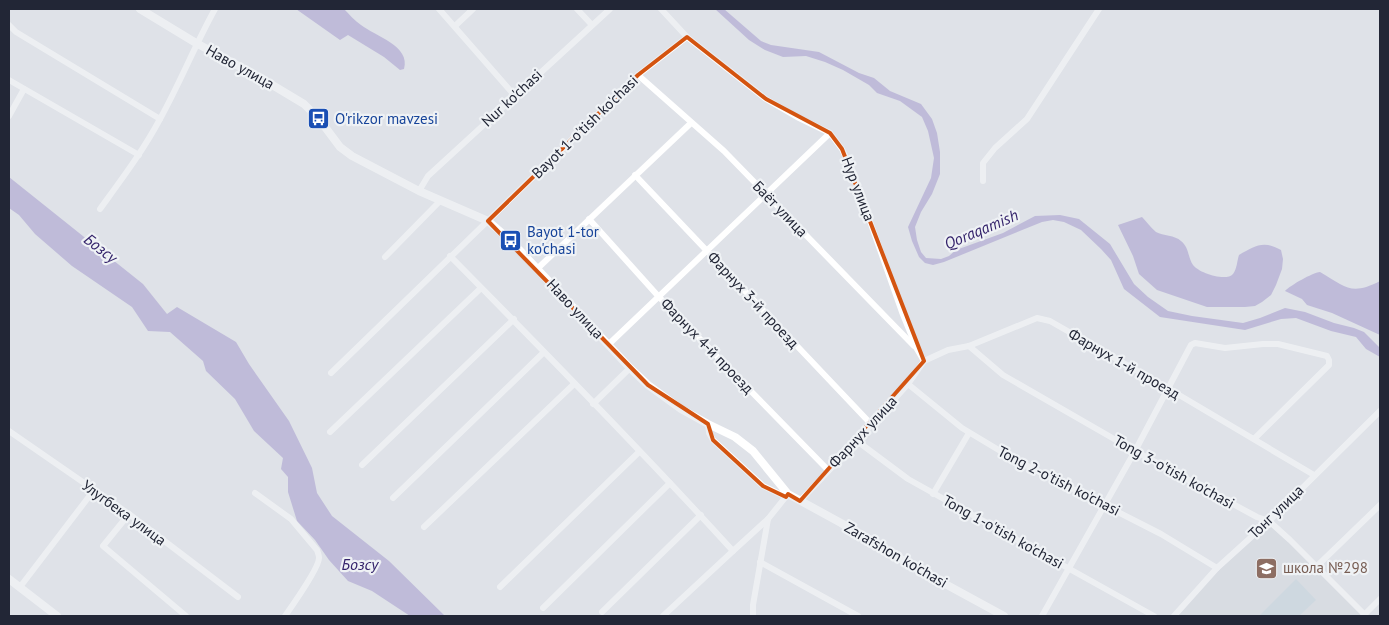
<svg xmlns="http://www.w3.org/2000/svg" width="1389" height="625" viewBox="0 0 1389 625" font-family="'PT Sans',sans-serif">
  <style>
    .built { fill: #d0d4dc }
    .green { fill: #bacdd7 }
    .water { fill: #998cc8 }
    .lines { fill: none; stroke-linecap: round; stroke-linejoin: round }
    .minor { stroke: #fff; stroke-width: 6 }
    .tertiary { stroke: #fff; stroke-width: 8 }
    .marked { fill: none; stroke: #d45410; stroke-width: 4; stroke-linejoin: round }
    .labels { text-anchor: middle; stroke-width: 4.5; stroke-linejoin: round; paint-order: stroke }
    .street-label { font-size: 15px; fill: #222636; stroke: #eff2f5 }
    .transit-label { font-size: 15px; fill: #164399; stroke: #eff2f5; text-anchor: start }
    .education-label { font-size: 15px; fill: #785e54; stroke: #eff2f5; text-anchor: start }
    .water-label { font-size: 16px; font-style: italic; fill: #34236b; stroke: #eff2f5 }
  </style>
  <rect width="100%" height="100%" fill="#dfe2e8"/>
  <!-- built -->
  <path class="built" d="M1269 521 1363 616H1174L1217 568Z"/>
  <!-- green -->
  <path class="green" d="M1296 579 1316 600 1299 616H1259Z"/>
  <!-- water -->
  <g class="water">
    <path d="M296 9H344C349 14 355 21 361 25 375 36 411 46 404 69L400 70 384 57 348 35 340 40Z"/>
    <path d="M715 9H724L761 41 771 45 819 52 859 73 874 78 890 91 921 104 932 119 937 133 940 152V174L932 194 921 212 915 227 917 240 921 252 926 258 941 259 949 256 956 250 1003 233 1035 216 1060 215 1079 219 1110 244 1134 284 1148 297 1168 311 1192 316 1243 323 1260 318 1285 308 1305 312 1334 323 1354 328 1364 332 1380 348V357L1366 349 1356 337 1331 331 1296 318 1281 319 1245 330 1160 317 1124 289 1111 260 1101 249 1081 230 1064 222 1053 220 1042 222 944 262 933 265 925 263 919 257 912 241 908 227 931 178 934 158 928 131 922 117 900 101 877 93 869 85 843 70 825 62 806 56 783 57 765 50 749 40Z"/>
    <path d="M9 177 143 284 167 314 177 307 236 342 249 364 289 421 312 468 317 493 332 516 389 561 445 616H410L372 591 348 581 329 560 315 540 297 521 288 492V477L281 469 283 458 254 431 235 399 206 371 203 361 170 332 148 331 132 307 72 266 35 234 19 215 9 208Z"/>
    <path d="M1142 217C1146 221 1151 228 1156 232 1163 236 1175 235 1181 241 1189 247 1188 258 1193 265 1199 273 1226 282 1233 274 1237 269 1237 261 1239 255 1255 246 1263 240 1281 250L1283 259 1282 269 1276 285 1271 295 1262 302 1255 306 1245 307H1207L1157 290 1139 274 1133 256 1118 225Z"/>
    <path d="M1320 272C1346 287 1351 296 1380 281V335L1332 313 1307 305 1302 299 1285 291C1291 285 1312 273 1320 272Z"/>
  </g>
  <g class="lines">
    <!-- minor -->
    <g class="minor">
      <path d="M439 9 515 96"/>
      <path d="M577 9 592 25"/>
      <path d="M661 9 687 37 766 99 797 117 830 133 842 149 852 170 902 312 917 349 924 361"/>
      <path d="M9 25 16 32 160 119"/>
      <path d="M455 26 473 9"/>
      <path d="M638 75 724 151 914 346"/>
      <path d="M9 80 139 155"/>
      <path d="M9 116 24 89"/>
      <path d="M635 175 871 424"/>
      <path d="M983 181V163L995 148 1027 119 1099 9"/>
      <path d="M419 191 428 176 610 9"/>
      <path d="M100 209C121 180 143 151 160 119 180 83 195 45 215 9"/>
      <path d="M589 219 659 297 828 470"/>
      <path d="M450 256C546 353 641 450 733 551L768 519"/>
      <path d="M385 257 440 201"/>
      <path d="M537 269 691 123"/>
      <path d="M608 345 830 133"/>
      <path d="M969 346 1003 375 1135 451 1257 517 1269 521 1290 540 1365 615"/>
      <path d="M331 373 638 75 687 37"/>
      <path d="M908 384 962 428 1012 458 1161 534 1217 568"/>
      <path d="M593 404 630 368"/>
      <path d="M708 424 709 433 713 440 763 486 786 497"/>
      <path d="M9 431 129 514 238 597"/>
      <path d="M330 432 481 288"/>
      <path d="M857 441 908 479 1154 616"/>
      <path d="M362 465 514 319"/>
      <path d="M255 493 291 519 317 550C318 553 319 555 319 558 319 568 292 606 285 616"/>
      <path d="M933 494 969 433"/>
      <path d="M393 498 543 353"/>
      <path d="M800 501 857 441 908 384 924 361 948 350 969 346 1037 318 1050 321 1169 389 1314 475"/>
      <path d="M129 514 103 546 186 616"/>
      <path d="M424 527 574 384"/>
      <path d="M760 562 858 616"/>
      <path d="M1316 567 1380 505"/>
      <path d="M20 587 94 490"/>
      <path d="M500 587 639 452"/>
      <path d="M543 608 670 483"/>
      <path d="M602 612 701 515"/>
      <path d="M663 616 733 551"/>
      <path d="M753 616V605L768 519 788 494"/>
      <path d="M1042 616 1135 451 1191 345 1195 343 1225 348 1263 344H1278L1327 356 1329 360V365L1254 439"/>
      <path d="M1174 616 1217 568 1269 521 1380 411"/>
      <path d="M1363 616 1380 599"/>
    </g>
    <!-- tertiary -->
    <g class="tertiary">
      <path d="M140 9 196 43 259 77 304 104 319 119 340 147 352 156 419 191 488 221 511 241 630 368 648 385 681 409 708 424 735 437 753 451 788 494 841 523 914 567 1004 616"/>
      <path d="M9 579 57 616"/>
    </g>
  </g>
  <!-- marked area -->
  <path d="M0 0H1389V625H0ZM687 37 766 99 830 133 842 149 924 361 800 501 788 494 786 497 763 486 713 440 708 424 648 385 488 221 638 75Z" fill="#dfe2e8" fill-opacity=".55" fill-rule="evenodd"/>
  <path class="marked" d="M687 37 766 99 830 133 842 149 924 361 800 501 788 494 786 497 763 486 713 440 708 424 648 385 488 221 638 75Z"/>
  <!-- icons -->
  <defs>
    <symbol id="bus-square" viewBox="-11 -11 22 22"><rect x="-9" y="-9" width="18" height="18" rx="4" fill="#1a4fb4" stroke="#eff2f5"/><path d="M-5-6H5V4H4V6H2V4H-2V6H-4V4H-5ZM-3.5-4V0h7V-4ZM-3.5 1.2v1.5H-2V1.2ZM2 1.2v1.5H3.5V1.2Z" fill="#fff"/></symbol>
    <symbol id="school-square" viewBox="-11 -11 22 22"><rect x="-9" y="-9" width="18" height="18" rx="4" fill="#8d6e63" stroke="#eff2f5"/><path d="M0-5L7-2L0 1L-7-2ZM-4 1L0 2.5L4 1V4Q0 6-4 4Z" fill="#fff"/></symbol>
  </defs>
  <g fill-rule="evenodd">
    <use href="#bus-square" x="306" y="106" width="25" height="25"/>
    <use href="#bus-square" x="498" y="228" width="25" height="25"/>
    <use href="#school-square" x="1254" y="556" width="25" height="25"/>
  </g>
  <g class="labels">
    <!-- street labels -->
    <g class="street-label">
      <text transform="translate(240 67) rotate(29)" y="5">Наво улица</text>
      <text transform="translate(512 98) rotate(-43)" y="5">Nur ko'chasi</text>
      <text transform="translate(585 127) rotate(-44)" y="5">Bayot 1-o'tish ko'chasi</text>
      <text transform="translate(858 189) rotate(69)" y="5">Нур улица</text>
      <text transform="translate(780 209) rotate(46)" y="5">Баёт улица</text>
      <text transform="translate(753 300) rotate(47)" y="5">Фарнух 3-й проезд</text>
      <text transform="translate(575 309) rotate(47)" y="5">Наво улица</text>
      <text transform="translate(707 346) rotate(46)" y="5">Фарнух 4-й проезд</text>
      <text transform="translate(1124 364) rotate(30)" y="5">Фарнух 1-й проезд</text>
      <text transform="translate(863 432) rotate(-47)" y="5">Фарнух улица</text>
      <text transform="translate(1174 472) rotate(29)" y="5">Tong 3-o'tish ko'chasi</text>
      <text transform="translate(1059 481) rotate(27)" y="5">Tong 2-o'tish ko'chasi</text>
      <text transform="translate(1276 512) rotate(-44)" y="5">Тонг улица</text>
      <text transform="translate(124 513) rotate(36)" y="5">Улугбека улица</text>
      <text transform="translate(1003 532) rotate(29)" y="5">Tong 1-o'tish ko'chasi</text>
      <text transform="translate(896 555) rotate(30)" y="5">Zarafshon ko'chasi</text>
    </g>
    <!-- transit labels -->
    <g class="transit-label">
      <text x="335" y="124">O'rikzor mavzesi</text>
      <text x="527" y="237">Bayot 1-tor<tspan x="527" dy="17">ko'chasi</tspan></text>
    </g>
    <!-- education labels -->
    <g class="education-label">
      <text x="1283" y="573">школа №298</text>
    </g>
    <!-- water labels -->
    <g class="water-label">
      <text transform="translate(981 229) rotate(-23)" y="6">Qoraqamish</text>
      <text transform="translate(101 248) rotate(38)" y="6">Бозсу</text>
      <text x="360" y="570">Бозсу</text>
    </g>
  </g>
  <!-- border -->
  <rect width="1389" height="625" fill="none" stroke="#222636" stroke-width="20"/>
</svg>
